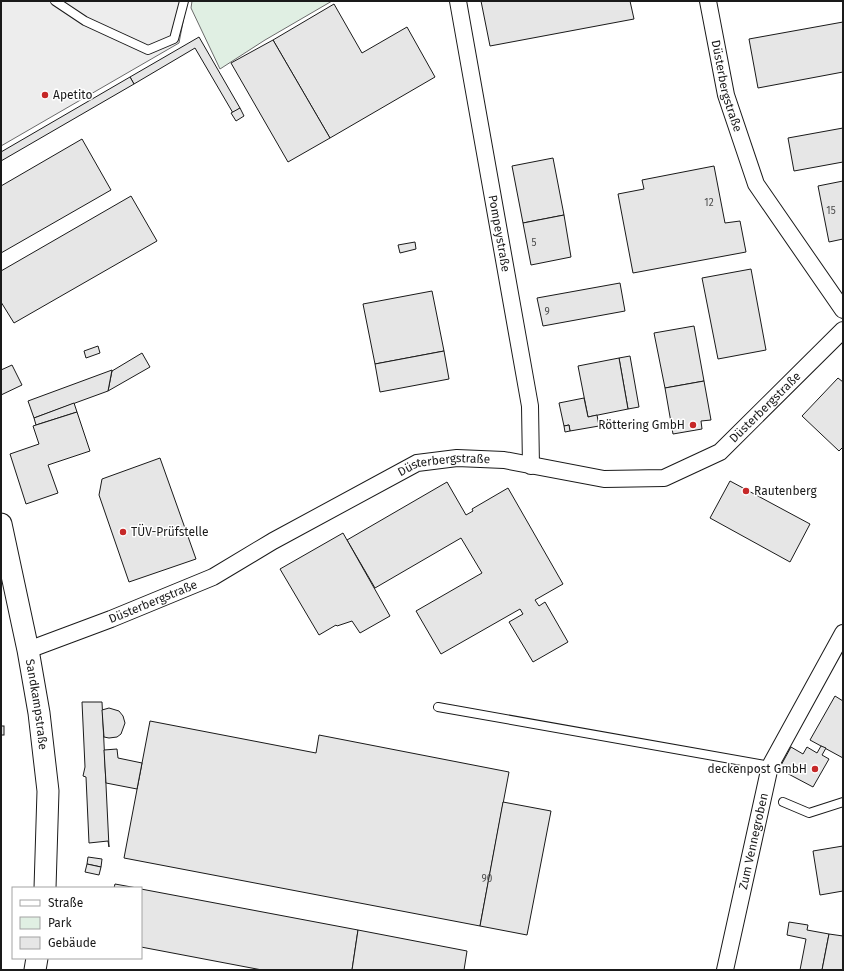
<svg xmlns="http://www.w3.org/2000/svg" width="844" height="971" viewBox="0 0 844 971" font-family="'Fira Sans',sans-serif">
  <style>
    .green { fill: #e0efe3; stroke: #6a6a6a }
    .parking { fill: #ededed; stroke: #6a6a6a }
    .building { fill: #e6e6e6; stroke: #1a1a1a }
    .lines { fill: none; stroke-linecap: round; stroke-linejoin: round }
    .service-casing { stroke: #1a1a1a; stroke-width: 10 }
    .minor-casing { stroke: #1a1a1a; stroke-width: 18 }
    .tertiary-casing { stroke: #1a1a1a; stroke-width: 23 }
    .service { stroke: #fff; stroke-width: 8 }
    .minor { stroke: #fff; stroke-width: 16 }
    .tertiary { stroke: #fff; stroke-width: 21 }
    .poi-dot { fill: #c62828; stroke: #fff; stroke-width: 1.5 }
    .labels { text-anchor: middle; stroke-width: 3; stroke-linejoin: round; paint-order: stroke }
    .number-label { font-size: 10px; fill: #4d4d4d }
    .street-label { font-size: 12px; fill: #1a1a1a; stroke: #fff }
    .poi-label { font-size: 12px; fill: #1a1a1a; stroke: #fff; text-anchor: start }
  </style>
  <rect width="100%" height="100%" fill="#fff"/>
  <!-- green -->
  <path class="green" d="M192 1H332L265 40 220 69 191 8Z"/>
  <!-- parking -->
  <path class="parking" d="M1 1H187L179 43 1 146Z"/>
  <!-- building -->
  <g class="building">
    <path d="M481 1H630L634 19 490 46Z"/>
    <path d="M334 4 362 53 407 27 435 77 330 138 273 40Z"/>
    <path d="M843 22V72L758 88 749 39Z"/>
    <path d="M199 37 240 108 233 113 195 48 134 84 130 77Z"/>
    <path d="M273 40 330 138 288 162 231 63Z"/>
    <path d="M130 77 134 84 1 161V152Z"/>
    <path d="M240 108 244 116 236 121 231 113Z"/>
    <path d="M843 128V162L794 171 788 138Z"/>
    <path d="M82 139 111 190 1 253V186Z"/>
    <path d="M553 158 564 215 523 223 512 166Z"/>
    <path d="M714 166 725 223 740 221 746 252 633 273 618 194 644 189 642 180Z"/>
    <path d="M843 181V239L829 242 818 186Z"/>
    <path d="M131 196 157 241 14 323 1 302V271Z"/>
    <path d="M564 215 571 257 531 265 523 223Z"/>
    <path d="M415 242 416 249 400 253 398 245Z"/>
    <path d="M751 269 766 350 718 359 702 278Z"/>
    <path d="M620 283 625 311 543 326 537 298Z"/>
    <path d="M432 291 444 351 375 364 363 304Z"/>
    <path d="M694 326 704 381 665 388 654 333Z"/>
    <path d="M98 346 100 353 86 358 84 351Z"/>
    <path d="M444 351 449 379 380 392 375 364Z"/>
    <path d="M142 353 150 367 108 391 112 371Z"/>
    <path d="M630 356 639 407 628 409 619 358Z"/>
    <path d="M619 358 628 409 588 417 578 366Z"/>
    <path d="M12 365 22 385 1 395V370Z"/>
    <path d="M112 370 108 391 34 418 28 401Z"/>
    <path d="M838 378 843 382V447L839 451 802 416Z"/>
    <path d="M704 381 711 420 701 421 702 429 673 434 665 388Z"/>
    <path d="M584 398 588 417 597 415 599 426 570 431 569 425 564 426 559 403Z"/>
    <path d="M74 403 77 412 36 425 34 418Z"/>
    <path d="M77 412 90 451 48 465 58 493 26 504 10 454 39 444 33 426Z"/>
    <path d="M569 425 570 431 565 432 564 426Z"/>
    <path d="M160 458 196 559 129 582 99 495 102 479Z"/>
    <path d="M730 481 810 524 790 562 710 518Z"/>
    <path d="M447 482 466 515 473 511 472 509 508 488 563 584 535 600 539 606 545 602 568 642 533 662 509 622 523 614 520 609 441 654 416 611 482 573 461 538 375 588 347 540Z"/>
    <path d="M343 533 390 616 360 633 352 621 337 626 336 625 319 635 280 569Z"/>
    <path d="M835 696 843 701V758L810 740Z"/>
    <path d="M82 702H102L109 847 108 841 89 843 86 777 83 776 85 767Z"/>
    <path d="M109 708 119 711 123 716 125 723 121 734 117 737 109 738 104 737 102 710Z"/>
    <path d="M150 721 316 753 319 735 509 772 480 926 124 858Z"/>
    <rect x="1" y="726" width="3" height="9"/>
    <path d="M821 746 826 748 822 755 829 759 813 787 779 769 791 747 803 754 807 747 817 753Z"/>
    <path d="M117 749 118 758 142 763 137 789 106 783 104 750Z"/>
    <path d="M503 802 551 811 527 935 480 926Z"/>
    <path d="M843 846V891L820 895 813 851Z"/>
    <path d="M88 857 102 859 101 867 87 864Z"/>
    <path d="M87 864 101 867 99 875 85 872Z"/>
    <path d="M115 884 137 888H114Z"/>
    <path d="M141 889 358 930 352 970H262L141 947Z"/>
    <path d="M789 922 808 925 807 930 829 934 822 970H800L806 939 787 935Z"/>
    <path d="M358 930 467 951 464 970H352Z"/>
    <path d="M829 934 843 936V970H822Z"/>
  </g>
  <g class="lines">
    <defs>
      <g id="service">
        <path d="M55 1 85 21 148 50 174 39 184 1"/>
        <path d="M438 707 770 766"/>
        <path d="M783 802 809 813 843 802"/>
      </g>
      <g id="minor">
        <path id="s1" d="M458 1 530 406 531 466"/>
        <path id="s2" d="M708 1 726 95 756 184 843 310"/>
        <path id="s3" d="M28 650 111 619 213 577 273 541 417 463 457 458 504 460 604 479 664 478 720 452 843 330"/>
        <path id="s4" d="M725 970 770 766 843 633"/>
      </g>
      <g id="tertiary">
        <path id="s5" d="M1 524 28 650 39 713 48 791 45 888"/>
        <path d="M35 970 37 958"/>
      </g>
    </defs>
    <!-- service casing -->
    <use href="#service" class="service-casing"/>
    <!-- minor casing -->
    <use href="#minor" class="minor-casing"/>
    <!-- tertiary casing -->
    <use href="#tertiary" class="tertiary-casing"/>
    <!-- service -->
    <use href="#service" class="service"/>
    <!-- minor -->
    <use href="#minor" class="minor"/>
    <!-- tertiary -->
    <use href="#tertiary" class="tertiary"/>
  </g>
  <!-- markers -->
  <g class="poi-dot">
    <circle cx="45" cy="95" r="4"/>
    <circle cx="693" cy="425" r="4"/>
    <circle cx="746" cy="491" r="4"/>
    <circle cx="123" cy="532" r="4"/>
    <circle cx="815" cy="769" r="4"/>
  </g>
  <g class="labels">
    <!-- number labels -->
    <g class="number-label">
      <text x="709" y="206">12</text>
      <text x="831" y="214">15</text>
      <text x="534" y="246">5</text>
      <text x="547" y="315">9</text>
      <text x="487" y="882">90</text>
    </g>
    <!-- street labels -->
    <g class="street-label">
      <text dy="4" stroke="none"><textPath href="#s2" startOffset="87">Düsterbergstraße</textPath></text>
      <text dy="4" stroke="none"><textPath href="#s1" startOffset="236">Pompeystraße</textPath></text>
      <text dy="4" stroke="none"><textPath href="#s3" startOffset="807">Düsterbergstraße</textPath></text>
      <text dy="4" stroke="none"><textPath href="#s3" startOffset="459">Düsterbergstraße</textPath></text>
      <text dy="4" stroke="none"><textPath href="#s3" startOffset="134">Düsterbergstraße</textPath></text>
      <text dy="4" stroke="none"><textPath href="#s5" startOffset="184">Sandkampstraße</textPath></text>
      <text dy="4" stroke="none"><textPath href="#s4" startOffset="132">Zum Vennegroben</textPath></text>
    </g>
    <!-- poi labels -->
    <g class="poi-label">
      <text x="53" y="99">Apetito</text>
      <text x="685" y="429" text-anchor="end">Röttering GmbH</text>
      <text x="754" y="495">Rautenberg</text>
      <text x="131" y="536">TÜV-Prüfstelle</text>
      <text x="807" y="773" text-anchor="end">deckenpost GmbH</text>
    </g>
  </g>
  <!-- border -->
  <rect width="844" height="971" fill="none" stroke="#1a1a1a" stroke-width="4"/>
  <!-- legend -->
  <rect x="12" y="887" width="130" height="72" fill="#ffffff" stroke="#a3a3a3"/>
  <rect x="20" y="900" width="20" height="6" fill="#ffffff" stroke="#a3a3a3"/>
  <text x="48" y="907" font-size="12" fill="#1a1a1a">Straße</text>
  <rect x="20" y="917" width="20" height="12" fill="#e0efe3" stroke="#a3a3a3"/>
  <text x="48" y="927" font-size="12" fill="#1a1a1a">Park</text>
  <rect x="20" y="937" width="20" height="12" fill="#e6e6e6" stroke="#a3a3a3"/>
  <text x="48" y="947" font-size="12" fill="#1a1a1a">Gebäude</text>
</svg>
